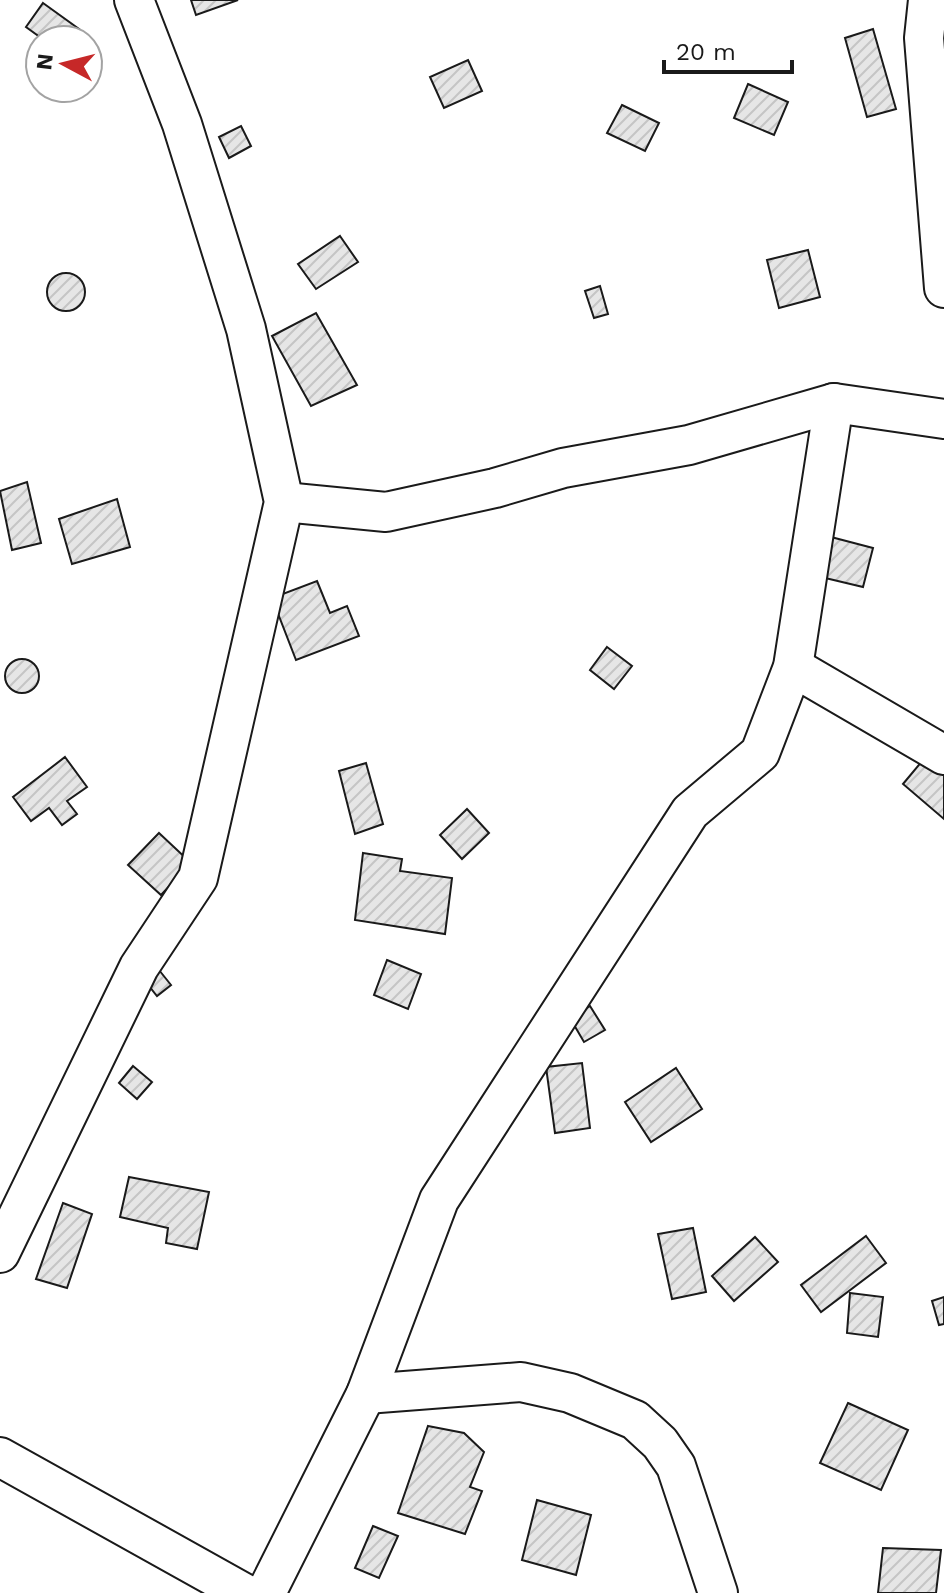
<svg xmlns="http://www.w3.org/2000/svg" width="944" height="1593" viewBox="0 0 944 1593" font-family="'Work Sans',sans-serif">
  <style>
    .building { fill: url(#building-hatch); stroke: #1a1a1a; stroke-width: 2 }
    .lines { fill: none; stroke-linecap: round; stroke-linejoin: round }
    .street-casing { stroke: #1a1a1a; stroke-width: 42 }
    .street { stroke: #fff; stroke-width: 38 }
  </style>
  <defs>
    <pattern id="building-hatch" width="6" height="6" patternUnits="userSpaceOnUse" patternTransform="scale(2)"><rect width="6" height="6" fill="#e6e6e6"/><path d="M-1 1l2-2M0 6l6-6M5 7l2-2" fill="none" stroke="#c5c5c5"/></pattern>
  </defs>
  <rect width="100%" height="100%" fill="#fff"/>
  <!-- building -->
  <g class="building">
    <path d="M191 0H238L196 15Z"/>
    <path d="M43 3 79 29 71 40H44L26 27Z"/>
    <path d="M873 29 896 109 867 117 845 38Z"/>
    <path d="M468 60 482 91 444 108 430 77Z"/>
    <path d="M748 84 788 102 774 135 734 118Z"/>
    <path d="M622 105 659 123 645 151 607 133Z"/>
    <path d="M241 126 251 146 229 158 219 137Z"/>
    <path d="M340 236 358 262 316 289 298 264Z"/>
    <path d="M808 250 820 297 779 308 767 260Z"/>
    <circle cx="66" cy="292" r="19"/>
    <path d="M600 286 608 314 594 318 585 291Z"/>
    <path d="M316 313 357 385 311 406 272 336Z"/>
    <path d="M27 482 41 543 12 550 0 491Z"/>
    <path d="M117 499 130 547 72 564 59 519Z"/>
    <path d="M831 537 873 548 863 587 821 577Z"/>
    <path d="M317 581 330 613 347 606 359 636 296 660 272 598Z"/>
    <path d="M607 647 632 666 614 689 590 670Z"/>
    <circle cx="22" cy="676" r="17"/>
    <path d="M928 754 944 767V819L903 784Z"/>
    <path d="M65 757 87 787 67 801 77 814 62 825 49 808 31 821 13 797Z"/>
    <path d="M366 763 383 824 355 834 339 771Z"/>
    <path d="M467 809 489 833 462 859 440 835Z"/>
    <path d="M159 833 191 863 161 895 128 865Z"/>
    <path d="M363 853 402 859 400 871 452 878 445 934 355 920Z"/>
    <path d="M387 960 421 974 408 1009 374 995Z"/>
    <path d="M159 970 171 985 157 996 145 981Z"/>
    <path d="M590 1006 605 1030 584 1042 570 1018Z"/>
    <path d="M582 1063 590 1128 555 1133 546 1067Z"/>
    <path d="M133 1066 152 1082 137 1099 119 1083Z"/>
    <path d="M676 1068 702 1109 651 1142 625 1102Z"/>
    <path d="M129 1177 209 1192 197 1249 166 1243 168 1228 120 1217Z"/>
    <path d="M63 1203 92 1214 67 1288 36 1279Z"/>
    <path d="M693 1228 706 1292 672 1299 658 1234Z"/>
    <path d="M866 1236 886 1263 821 1312 801 1285Z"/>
    <path d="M755 1237 778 1262 734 1301 712 1276Z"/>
    <path d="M850 1293 883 1297 878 1337 847 1333Z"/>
    <path d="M944 1297V1324L939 1325 932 1301Z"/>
    <path d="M848 1403 908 1430 881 1490 820 1463Z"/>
    <path d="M428 1426 464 1433 484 1452 470 1487 482 1491 465 1534 398 1513Z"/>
    <path d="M537 1500 591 1515 576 1575 522 1560Z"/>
    <path d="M373 1526 398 1536 379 1578 355 1568Z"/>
    <path d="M883 1548 941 1550 936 1593H878Z"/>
  </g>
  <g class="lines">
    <defs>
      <g id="street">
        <path d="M928 0 924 38 944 288"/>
        <path d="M284 502 386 512 495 488 563 468 689 445 834 403 944 419"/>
        <path d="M793 667 944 755"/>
        <path d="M0 1253 139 967 198 878 284 502 246 329 182 124 134 0"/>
        <path d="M366 1394 521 1382 570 1393 635 1420 660 1443 676 1466 718 1593"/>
        <path d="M0 1457 244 1593"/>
        <path d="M266 1593 366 1394 439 1200 690 812 760 753 793 667 834 403"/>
      </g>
    </defs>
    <!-- street casing -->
    <use href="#street" class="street-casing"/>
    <!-- street -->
    <use href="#street" class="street"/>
  </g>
  <!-- north arrow -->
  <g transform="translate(64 64) rotate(277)"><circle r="38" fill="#ffffff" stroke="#a3a3a3" stroke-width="2"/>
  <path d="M0-6L14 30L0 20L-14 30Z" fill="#c62828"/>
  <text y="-12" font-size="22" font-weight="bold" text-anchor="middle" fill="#1a1a1a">N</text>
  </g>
  <!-- scale -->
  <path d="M664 60v12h128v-12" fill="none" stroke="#1a1a1a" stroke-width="4"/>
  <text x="676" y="60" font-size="24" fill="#1a1a1a" stroke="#ffffff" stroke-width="6" paint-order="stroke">20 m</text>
</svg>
